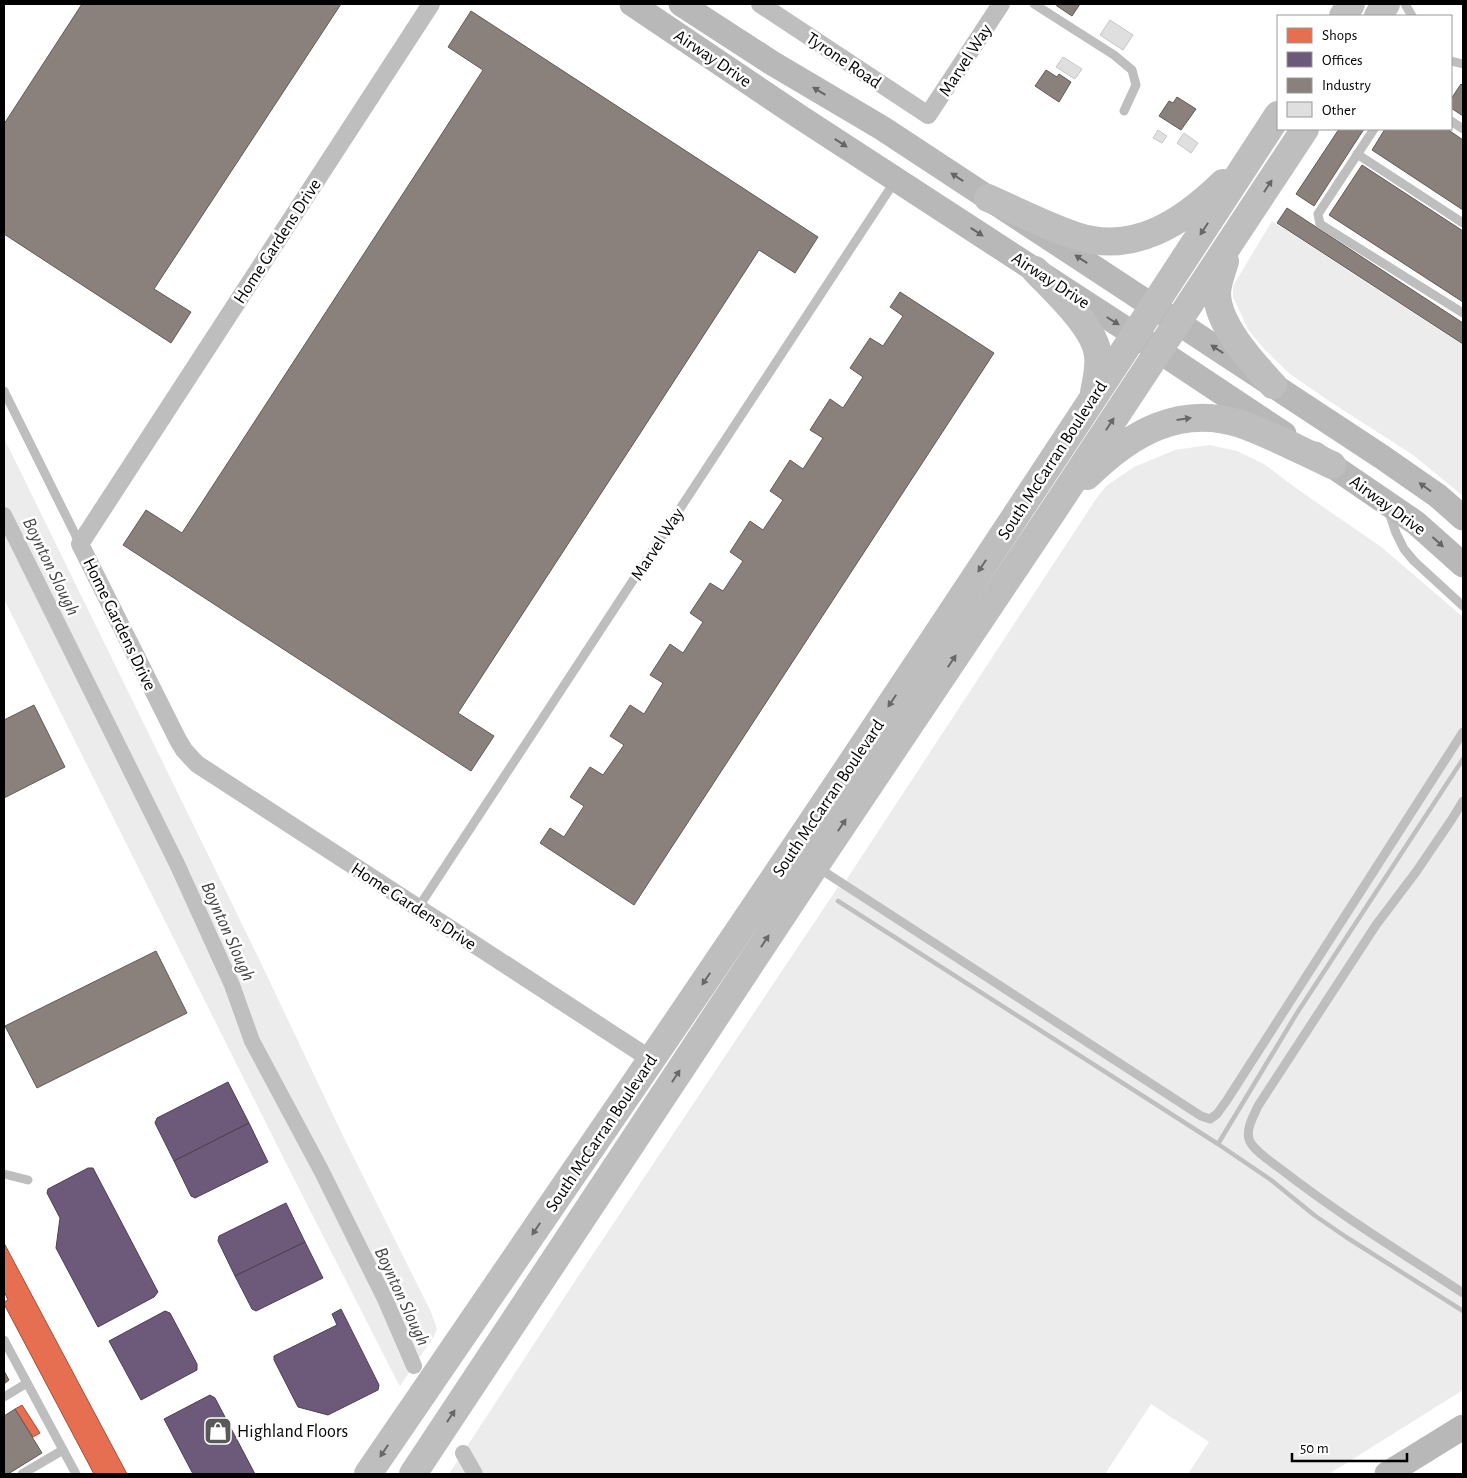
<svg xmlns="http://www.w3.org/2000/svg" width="1467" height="1478" viewBox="0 0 1467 1478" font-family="'Alegreya Sans',sans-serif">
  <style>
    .green { fill: #ececec }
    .shops { fill: #e76f51; stroke: #a24e39 }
    .offices { fill: #6d597a; stroke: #4c3e55 }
    .industry { fill: #8a817c; stroke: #615a57 }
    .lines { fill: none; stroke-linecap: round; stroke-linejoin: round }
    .stream { stroke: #bfbfbf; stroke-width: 4.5 }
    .canal { stroke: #bfbfbf; stroke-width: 16 }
    .building { fill: #dfdfdf; stroke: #c7c7c7 }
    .lane { stroke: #bebebe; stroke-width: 9 }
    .street { stroke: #bebebe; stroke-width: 18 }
    .secondary { stroke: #b8b8b8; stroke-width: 25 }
    .primary { stroke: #bebebe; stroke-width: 28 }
    .oneway { fill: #656565 }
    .oneway2 { fill: #686868 }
    .labels { text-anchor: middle; stroke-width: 5; stroke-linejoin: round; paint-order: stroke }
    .street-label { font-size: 18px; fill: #000; stroke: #fff }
    .poi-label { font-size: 18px; fill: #000; stroke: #fff; text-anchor: start }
    .water-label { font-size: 19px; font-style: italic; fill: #444; stroke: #fff }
  </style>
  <rect width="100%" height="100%" fill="#fff"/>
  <!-- green -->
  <g class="green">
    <path d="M1272 221 1463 345V496L1413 455 1329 401 1290 374 1265 350 1249 331 1233 297V286Z"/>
    <path d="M4 438 260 961 344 1138 431 1312 437 1329 434 1336 400 1386 397 1381 289 1169 4 599Z"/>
    <path d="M1209 445 1237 451 1264 464 1300 491 1380 546 1463 617V1390L1329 1474H1188L1209 1442 1151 1404 1105 1474H449L577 1278 838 887 841 888 1096 499 1106 486 1134 467 1175 450Z"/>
  </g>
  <!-- shops -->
  <g class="shops">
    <path d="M4 1243 20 1273 127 1474H94L4 1304V1302L8 1300 4 1291Z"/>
    <path d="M22 1405 40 1433 33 1437 15 1409Z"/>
  </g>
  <!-- offices -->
  <g class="offices">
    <path d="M228 1082 249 1123 174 1161 155 1123 157 1118Z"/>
    <path d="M249 1123 268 1162 195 1198 191 1196 174 1161Z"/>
    <path d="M88 1168H93L158 1292 154 1297 98 1327 56 1248 60 1218 47 1193 48 1189Z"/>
    <path d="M286 1203 305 1242 235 1276 218 1241 219 1236Z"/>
    <path d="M305 1242 323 1278 256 1311 252 1309 235 1276Z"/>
    <path d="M341 1309 379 1385 378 1390 328 1415 298 1407 274 1360V1356L337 1325 332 1314Z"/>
    <path d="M165 1311 170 1313 197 1364V1370L141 1400 109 1341Z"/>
    <path d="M210 1395 215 1398 255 1474H193L164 1419Z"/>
  </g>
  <!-- industry -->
  <g class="industry">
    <path d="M82 4H341L154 289 191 312 171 343 4 234V124Z"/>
    <path d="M1056 4H1080L1072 16 1057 6Z"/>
    <path d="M471 11 818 237 795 273 759 250 639 435 458 713 494 736 471 771 123 545 146 510 182 533 423 163 483 70 448 47Z"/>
    <path d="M1046 70 1057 77 1059 74 1071 82 1059 102 1035 86Z"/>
    <path d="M1461 84 1463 86V116L1451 108V99Z"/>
    <path d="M1177 97 1196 109 1181 130 1159 116 1169 101 1173 103Z"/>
    <path d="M1339 129H1364L1314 206 1296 194Z"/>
    <path d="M1385 129H1447L1463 140V210L1372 150Z"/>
    <path d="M1362 165 1463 231V302L1329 215Z"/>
    <path d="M1287 208 1463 323V344L1277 223Z"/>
    <path d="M900 292 994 353 634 905 540 843 550 828 564 837 584 806 570 797 590 767 603 775 624 745 610 736 630 705 644 714 663 683 650 675 670 644 683 653 703 622 690 613 710 583 723 591 743 561 730 552 750 521 763 530 783 500 770 491 790 460 803 469 823 438 810 430 830 399 843 408 863 377 850 368 870 338 883 346 903 316 890 307Z"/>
    <path d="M34 705 65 767 4 798V720Z"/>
    <path d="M156 951 187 1013 37 1088 5 1026Z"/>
    <path d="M4 1371 9 1380 4 1384Z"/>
    <path d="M15 1409 42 1453 8 1474H4V1416Z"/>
  </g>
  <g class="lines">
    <!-- stream -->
    <g class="stream">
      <path d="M838 901 1218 1144 1271 1180 1314 1215 1346 1237 1463 1311"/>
      <path d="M1218 1144 1297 1013 1463 759"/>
    </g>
    <!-- canal -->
    <g class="canal">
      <path d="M4 515 177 864 232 985 252 1041 322 1172 385 1299 414 1366"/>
      <path d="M463 1453 475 1474"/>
    </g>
  </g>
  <!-- building -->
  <g class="building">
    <path d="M1110 20 1133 35 1123 50 1100 35Z"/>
    <path d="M1063 57 1082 69 1075 79 1056 67Z"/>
    <path d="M1158 130 1167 136 1162 143 1153 138Z"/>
    <path d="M1184 133 1198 143 1191 153 1177 143Z"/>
  </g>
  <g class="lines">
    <!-- lane -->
    <g class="lane">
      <path d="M1034 4 1114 55 1132 70 1136 85 1124 111"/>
      <path d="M1405 4 1412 16"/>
      <path d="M1451 61 1463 64"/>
      <path d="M1451 121 1463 129"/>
      <path d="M1374 129 1318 214 1320 224 1463 313"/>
      <path d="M1357 154 1463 223"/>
      <path d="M4 391 80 544"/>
      <path d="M1389 512 1396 533 1404 549 1414 561 1463 606"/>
      <path d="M1463 801 1452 819 1416 872 1376 925 1258 1106C1254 1115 1246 1128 1249 1139 1252 1150 1273 1163 1282 1170 1340 1215 1402 1253 1463 1293"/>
      <path d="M817 867 1201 1116 1210 1119 1217 1114 1227 1100 1463 732"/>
      <path d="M418 908 895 181"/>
      <path d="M4 1174 28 1180"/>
      <path d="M4 1340 76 1474"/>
      <path d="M4 1397 27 1383"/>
      <path d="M22 1474 63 1450"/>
    </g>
    <!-- street -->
    <g class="street">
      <path d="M431 4 80 544 178 740 184 750 197 764 652 1060"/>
      <path d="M760 4 928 115 1001 4"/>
    </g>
    <!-- secondary -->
    <g class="secondary">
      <path d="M632 4 800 117 1135 335 1284 434"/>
      <path d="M681 4 772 63 882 128 1382 457 1438 496 1463 518"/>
      <path d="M1315 454 1416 523 1463 565"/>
      <path d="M1387 1474 1463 1427"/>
    </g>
    <!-- primary -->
    <g class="primary">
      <path d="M1343 16 1351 4"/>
      <path d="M1378 16 1386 4"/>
      <path d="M988 198C1017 211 1046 226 1076 236 1134 255 1183 222 1223 183"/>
      <path d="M1225 261C1222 272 1217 283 1217 294 1218 326 1253 363 1273 385"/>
      <path d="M1035 270C1054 290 1091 324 1097 350 1101 364 1096 380 1094 393"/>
      <path d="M1087 476C1130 434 1179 404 1241 424 1272 435 1302 451 1332 465"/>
      <path d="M368 1474C462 1336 557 1199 651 1060 864 748 1072 432 1278 115"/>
      <path d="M413 1474 815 866 1053 511 1305 129"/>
    </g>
  </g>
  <!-- one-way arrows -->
  <defs><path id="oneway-solid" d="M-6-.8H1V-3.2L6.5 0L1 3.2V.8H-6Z" transform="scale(1.25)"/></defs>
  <g class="oneway">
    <use href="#oneway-solid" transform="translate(819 91) rotate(-149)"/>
    <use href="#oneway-solid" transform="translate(841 143) rotate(33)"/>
    <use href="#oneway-solid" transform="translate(957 177) rotate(-147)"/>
    <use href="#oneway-solid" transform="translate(977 232) rotate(33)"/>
    <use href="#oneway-solid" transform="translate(1081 259) rotate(-147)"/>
    <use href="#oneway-solid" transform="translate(1113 321) rotate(32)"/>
    <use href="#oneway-solid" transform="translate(1217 349) rotate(-147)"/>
    <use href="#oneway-solid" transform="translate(1425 487) rotate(-144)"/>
    <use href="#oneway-solid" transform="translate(1438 542) rotate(42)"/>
  </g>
  <g class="oneway2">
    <use href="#oneway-solid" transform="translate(1268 186) rotate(-57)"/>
    <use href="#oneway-solid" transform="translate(1204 229) rotate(123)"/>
    <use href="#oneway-solid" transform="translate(1184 419) rotate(-8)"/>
    <use href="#oneway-solid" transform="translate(1110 424) rotate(-57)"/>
    <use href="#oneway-solid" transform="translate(982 566) rotate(124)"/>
    <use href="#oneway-solid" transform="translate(952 661) rotate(-56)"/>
    <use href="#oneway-solid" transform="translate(892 701) rotate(124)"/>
    <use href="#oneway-solid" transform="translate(842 825) rotate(-56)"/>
    <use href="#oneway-solid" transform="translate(765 941) rotate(-57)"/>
    <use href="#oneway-solid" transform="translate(706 979) rotate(124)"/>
    <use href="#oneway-solid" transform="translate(676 1076) rotate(-57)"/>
    <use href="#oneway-solid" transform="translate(536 1229) rotate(124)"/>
    <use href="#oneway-solid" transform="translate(451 1416) rotate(-57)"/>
    <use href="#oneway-solid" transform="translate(384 1451) rotate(124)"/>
  </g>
  <!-- icons -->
  <defs>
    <symbol id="shop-square" viewBox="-11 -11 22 22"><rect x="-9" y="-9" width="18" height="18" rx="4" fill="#595959" stroke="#fff"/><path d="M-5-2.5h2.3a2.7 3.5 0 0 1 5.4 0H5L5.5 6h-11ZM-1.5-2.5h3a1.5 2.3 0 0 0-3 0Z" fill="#fff"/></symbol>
  </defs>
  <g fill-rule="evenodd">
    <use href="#shop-square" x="202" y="1415" width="32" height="32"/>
  </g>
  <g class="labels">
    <!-- street labels -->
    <g class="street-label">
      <text transform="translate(713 58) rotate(34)" y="6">Airway Drive</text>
      <text transform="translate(844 60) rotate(34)" y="6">Tyrone Road</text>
      <text transform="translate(965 60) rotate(-57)" y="6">Marvel Way</text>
      <text transform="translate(277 241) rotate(-57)" y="6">Home Gardens Drive</text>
      <text transform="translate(1051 280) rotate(33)" y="6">Airway Drive</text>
      <text transform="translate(1052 460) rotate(-57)" y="6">South McCarran Boulevard</text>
      <text transform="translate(1388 505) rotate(36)" y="6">Airway Drive</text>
      <text transform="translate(657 544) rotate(-57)" y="6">Marvel Way</text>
      <text transform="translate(120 624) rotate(64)" y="6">Home Gardens Drive</text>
      <text transform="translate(828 798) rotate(-56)" y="6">South McCarran Boulevard</text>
      <text transform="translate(414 906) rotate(33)" y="6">Home Gardens Drive</text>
      <text transform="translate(601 1133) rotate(-56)" y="6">South McCarran Boulevard</text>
    </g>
    <!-- poi labels -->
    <g class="poi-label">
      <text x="237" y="1437">Highland Floors</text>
    </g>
    <!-- water labels -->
    <g class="water-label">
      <text transform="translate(52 566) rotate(64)" y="7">Boynton Slough</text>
      <text transform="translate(229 931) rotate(66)" y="7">Boynton Slough</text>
      <text transform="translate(403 1296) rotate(65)" y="7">Boynton Slough</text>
    </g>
  </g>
  <!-- border -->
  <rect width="1467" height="1478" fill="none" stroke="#000000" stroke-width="10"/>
  <!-- legend -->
  <rect x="1277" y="15" width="175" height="115" fill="#ffffff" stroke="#999999"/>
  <rect x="1287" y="28" width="25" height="15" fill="#e76f51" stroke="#999999"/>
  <text x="1322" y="40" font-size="15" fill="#000000">Shops</text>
  <rect x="1287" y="52" width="25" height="15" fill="#6d597a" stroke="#999999"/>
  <text x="1322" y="65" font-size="15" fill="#000000">Offices</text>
  <rect x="1287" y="78" width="25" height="15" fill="#8a817c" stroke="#999999"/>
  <text x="1322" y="90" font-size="15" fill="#000000">Industry</text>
  <rect x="1287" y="102" width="25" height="15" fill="#dfdfdf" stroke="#999999"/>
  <text x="1322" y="115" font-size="15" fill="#000000">Other</text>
  <!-- scale -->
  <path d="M1292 1453v8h115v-8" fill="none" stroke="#000000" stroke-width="2.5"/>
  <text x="1300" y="1453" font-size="15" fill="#000000" stroke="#ffffff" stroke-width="4" paint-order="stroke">50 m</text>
</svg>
